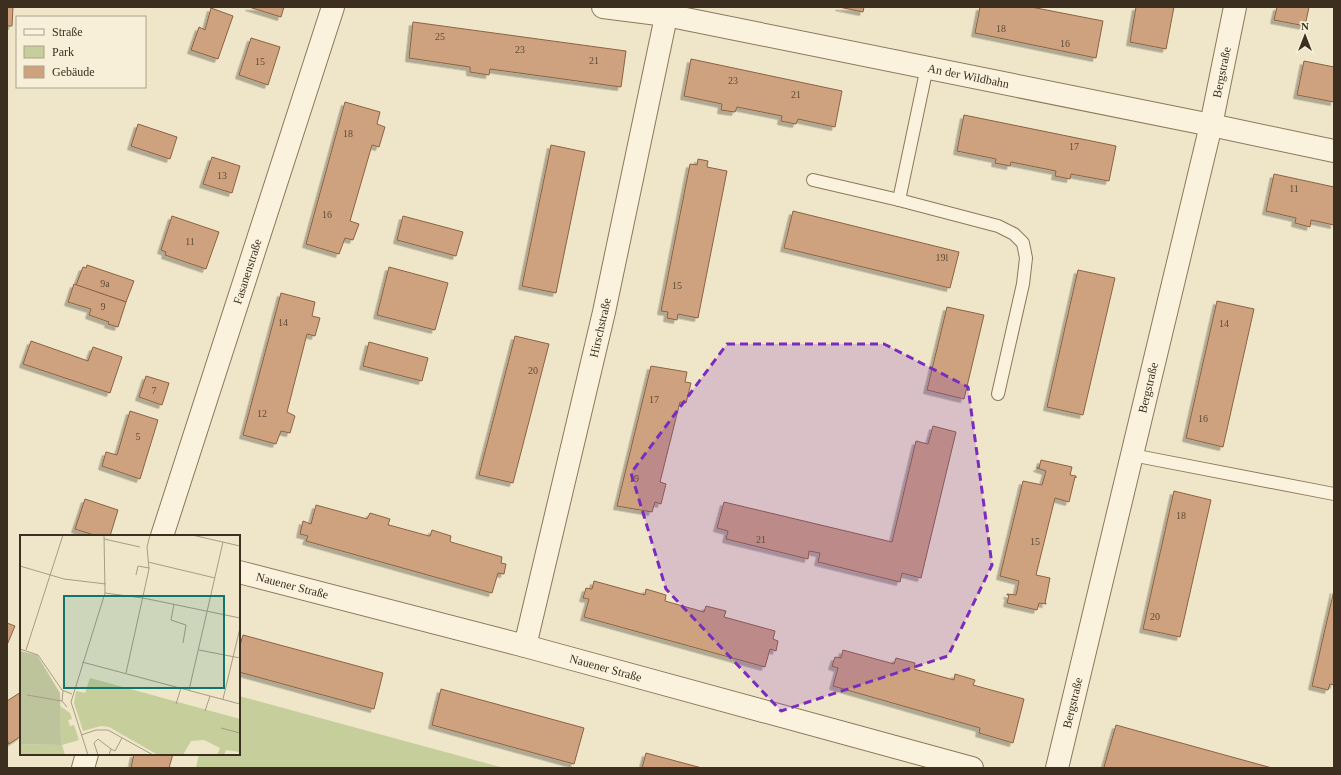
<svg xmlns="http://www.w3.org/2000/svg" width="1341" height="775" viewBox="0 0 1341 775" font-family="'Times New Roman',serif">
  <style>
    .green { fill: #c6ce9c }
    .building { fill: #cea27e; stroke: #8c6242; filter: url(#shadow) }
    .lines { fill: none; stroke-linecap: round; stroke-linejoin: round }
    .service-casing { stroke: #8c785d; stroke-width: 14 }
    .minor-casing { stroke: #8c785d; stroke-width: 24 }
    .service { stroke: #faf2dc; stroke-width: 12 }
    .minor { stroke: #faf2dc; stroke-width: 22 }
    .marked { fill: #7b2cbf; fill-opacity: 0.2; stroke: #7b2cbf; stroke-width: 3; stroke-dasharray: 8 5; stroke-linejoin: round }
    .labels { text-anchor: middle; stroke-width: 3.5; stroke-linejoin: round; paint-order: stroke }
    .number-label { font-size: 10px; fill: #604c38 }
    .street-label { font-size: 12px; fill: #3c2f20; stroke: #f7efd8 }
    .inset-road { fill: none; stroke: #a79c85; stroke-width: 1 }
    .view { fill: #0f766e; fill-opacity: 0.15; stroke: #0f766e; stroke-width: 2 }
    .inset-edge { fill: none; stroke: #3c2f20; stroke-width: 2 }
  </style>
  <defs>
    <filter id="shadow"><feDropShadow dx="-3.5" dy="3.5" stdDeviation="0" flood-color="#0004"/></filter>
  </defs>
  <rect width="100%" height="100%" fill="#efe5c8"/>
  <!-- green -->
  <path class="green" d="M239 696 504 768H196L199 754H239Z"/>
  <!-- building -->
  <g class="building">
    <path d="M7 7H13L12 26H7Z"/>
    <path d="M249 7H284L281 17Z"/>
    <path d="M839 7H864L863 12Z"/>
    <path d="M980 7H1031L1103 21 1096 58 975 33Z"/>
    <path d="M1136 7H1174L1166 49 1130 42Z"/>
    <path d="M1277 7H1309L1305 26 1274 20Z"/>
    <path d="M211 8 233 16 218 59 191 50 199 27 205 30Z"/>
    <path d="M413 22 626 51 621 87 490 69 489 75 470 72V67L409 58Z"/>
    <path d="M251 38 280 47 268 85 239 75Z"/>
    <path d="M691 59 842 91 835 127 798 119 796 124 781 121 782 116 737 107 735 112 721 110 722 104 684 96Z"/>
    <path d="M1304 61 1334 67V102L1297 95Z"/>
    <path d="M345 102 380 112 377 124 385 127 379 147 372 145 350 221 359 224 353 240 345 238 339 254 306 244Z"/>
    <path d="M964 115 1116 146 1109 181 1071 174 1070 179 1055 176 1056 171 1011 162 1010 166 995 163 996 159 957 151Z"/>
    <path d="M138 124 177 137 170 159 131 146Z"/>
    <path d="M551 145 585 152 556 293 522 286Z"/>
    <path d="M212 157 240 166 232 193 203 184Z"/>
    <path d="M698 159 708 161 707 167 727 171 698 318 678 314 677 320 667 318 668 312 661 311 690 164 697 165Z"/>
    <path d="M1274 174 1334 187V225L1311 220 1310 227 1295 223 1296 218 1266 211Z"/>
    <path d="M793 211 959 252 950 288 784 248Z"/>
    <path d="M172 216 219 232 206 269 165 255 166 252 161 250Z"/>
    <path d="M403 216 463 232 456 256 397 240Z"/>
    <path d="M87 265 134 281 126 302 76 285 83 267 86 268Z"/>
    <path d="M389 267 448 283 435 330 377 315Z"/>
    <path d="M1078 270 1115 278 1083 415 1047 407Z"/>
    <path d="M74 284 126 302 118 327 108 324 109 322 89 315 91 309 68 302Z"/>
    <path d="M281 293 315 302 312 316 320 318 315 336 307 334 287 412 295 416 290 433 281 431 276 444 243 435Z"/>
    <path d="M1217 301 1254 309 1223 447 1186 438Z"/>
    <path d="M947 307 984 315 964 399 927 390Z"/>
    <path d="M515 336 549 344 513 483 479 475Z"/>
    <path d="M31 341 88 361 93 347 122 357 110 393 23 364Z"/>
    <path d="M369 342 428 358 422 381 363 366Z"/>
    <path d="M651 366 687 372 685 382 691 383 686 403 680 402 660 482 666 484 661 504 655 502 652 512 617 506Z"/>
    <path d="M146 376 169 383 162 405 139 397Z"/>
    <path d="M130 411 158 420 140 479 102 466 106 452 117 455Z"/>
    <path d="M933 426 956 432 921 578 902 573 900 582 818 562 820 553 809 551 808 559 726 539 728 531 717 528 724 502 892 542 916 441 928 444Z"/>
    <path d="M1041 460 1072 467 1070 475 1076 476V478L1075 477 1069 502 1055 498 1036 575 1050 578 1045 603H1046V604L1039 603 1037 610 1007 603 1009 595H1007V594L1016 595 1019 581 1000 576 1023 481 1042 485 1046 471 1037 468V467L1039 468Z"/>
    <path d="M1174 491 1211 500 1180 637 1143 629Z"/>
    <path d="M85 499 118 510 110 536H97L75 529Z"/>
    <path d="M316 505 367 519 370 513 390 519 388 525H389L429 536H430L432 530 451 536 450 541 451 542 502 557 501 563 506 564 504 574 498 573 492 593 306 541 308 536 300 534 303 521 311 524Z"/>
    <path d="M594 581 645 595 646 589 666 595 665 601 704 612 706 606 726 611 724 617 775 631 773 639 778 641 776 651 770 649 765 667 584 617 589 599 583 598 586 588 592 589Z"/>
    <path d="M1334 590V685L1330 684 1328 690 1312 686Z"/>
    <path d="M7 623 15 626 7 645Z"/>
    <path d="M243 635 383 673 374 709 239 672V649Z"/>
    <path d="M843 650 894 664 896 658 915 663 914 669 954 680 955 674 975 680 973 685 1024 699 1013 743 979 733 980 728 833 686 838 668 832 666 835 657 841 658Z"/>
    <path d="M441 689 584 728 574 764 432 725Z"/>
    <path d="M21 692V736L9 744 7 740V701Z"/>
    <path d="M1116 725 1272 768H1106L1104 767Z"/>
    <path d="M646 753 672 760 702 768H642Z"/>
    <path d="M134 754H173L169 768H131Z"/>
  </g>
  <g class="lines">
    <defs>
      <g id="service">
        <path d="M927 67 899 200 998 226 1014 234 1023 243 1026 258 1023 284 998 394"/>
        <path d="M813 180 899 200"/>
        <path d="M1132 455 1334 494"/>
      </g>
      <g id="minor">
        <path id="s1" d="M603 7 666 15 1211 125 1334 151"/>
        <path id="s2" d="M162 536 333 7"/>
        <path id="s3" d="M239 572 525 646 972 768"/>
        <path id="s4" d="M525 646 604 312 668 7"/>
        <path d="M83 768 87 754"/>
        <path id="s5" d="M1057 768 1211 125 1235 7"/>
      </g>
    </defs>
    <!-- service casing -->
    <use href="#service" class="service-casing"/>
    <!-- minor casing -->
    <use href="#minor" class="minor-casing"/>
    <!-- service -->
    <use href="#service" class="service"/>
    <!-- minor -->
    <use href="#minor" class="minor"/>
  </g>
  <!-- marked area -->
  <path class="marked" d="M727 344H884L968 387 992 565 948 656 781 711 666 589 631 473Z"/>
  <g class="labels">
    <!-- number labels -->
    <g class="number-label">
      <text x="1001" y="32">18</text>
      <text x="440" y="40">25</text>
      <text x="1065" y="47">16</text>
      <text x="520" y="53">23</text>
      <text x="594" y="64">21</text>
      <text x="260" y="65">15</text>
      <text x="733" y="84">23</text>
      <text x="796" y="98">21</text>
      <text x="348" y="137">18</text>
      <text x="1074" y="150">17</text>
      <text x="222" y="179">13</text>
      <text x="1294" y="192">11</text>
      <text x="327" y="218">16</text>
      <text x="190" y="245">11</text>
      <text x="942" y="261">19l</text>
      <text x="105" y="287">9a</text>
      <text x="677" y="289">15</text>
      <text x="103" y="310">9</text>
      <text x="283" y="326">14</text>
      <text x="1224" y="327">14</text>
      <text x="533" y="374">20</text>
      <text x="154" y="394">7</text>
      <text x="654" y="403">17</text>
      <text x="262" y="417">12</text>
      <text x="1203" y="422">16</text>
      <text x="138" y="440">5</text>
      <text x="634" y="482">19</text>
      <text x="1181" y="519">18</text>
      <text x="761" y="543">21</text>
      <text x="1035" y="545">15</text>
      <text x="1155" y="620">20</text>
    </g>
    <!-- street labels -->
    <g class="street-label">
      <text dy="4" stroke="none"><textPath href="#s5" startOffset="715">Bergstraße</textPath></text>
      <text dy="4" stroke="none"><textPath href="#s1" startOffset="372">An der Wildbahn</textPath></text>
      <text dy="4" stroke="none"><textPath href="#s2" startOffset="278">Fasanenstraße</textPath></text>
      <text dy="4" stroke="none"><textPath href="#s4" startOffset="327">Hirschstraße</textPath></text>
      <text dy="4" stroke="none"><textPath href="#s5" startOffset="391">Bergstraße</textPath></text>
      <text dy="4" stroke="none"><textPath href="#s3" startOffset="55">Nauener Straße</textPath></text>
      <text dy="4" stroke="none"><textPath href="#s3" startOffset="379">Nauener Straße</textPath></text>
      <text dy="4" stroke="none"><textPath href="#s5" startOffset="67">Bergstraße</textPath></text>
    </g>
  </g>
  <!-- overview -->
  <g transform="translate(20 535)">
    <rect width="220" height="220" fill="#efe5c8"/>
    <path d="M70 143 220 184V217L206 215 204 220H197L200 213 184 205 171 206 163 220H138L89 192 81 191 63 196 54 168 56 156 65 158ZM40 171 50 178 52 184 48 185 50 191 54 190 59 205 42 210 45 220H0V209L41 210Z" fill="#c6ce9c"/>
    <path d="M0 116 17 120 40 158 41 210 0 209Z" fill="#bdc39a"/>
    <path class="inset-road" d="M172 0 220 11M84 4 120 12M128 27 195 43M0 31 44 44 86 49M116 40 118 31 129 33M85 58 123 63 220 83M154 69 151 85 166 90 163 108M0 114 18 120 42 155 52 159M6 115 43 0M179 115 220 123M62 127 220 169M106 138 129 34 127 12 130 0M169 155 203 7M43 156 42 166 47 172M7 160 42 166M203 164 220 93M156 169 161 153M185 176 190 161M201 193 220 198M61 200 76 195H88L133 220M91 214 95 216 102 203M68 220 51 167 85 58 84 0M78 220 74 208 78 204 91 214 89 220"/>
    <path class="view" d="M44 61H204V153H44Z"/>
    <rect width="220" height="220" class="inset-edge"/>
  </g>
  <!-- border -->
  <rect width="1341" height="775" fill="none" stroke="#3c2f20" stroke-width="16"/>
  <!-- legend -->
  <rect x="16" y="16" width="130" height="72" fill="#f7efd8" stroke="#aca28e"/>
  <rect x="24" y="29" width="20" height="6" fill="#faf2dc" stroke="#aca28e"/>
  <text x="52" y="36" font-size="12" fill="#3c2f20">Straße</text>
  <rect x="24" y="46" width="20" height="12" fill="#c6ce9c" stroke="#aca28e"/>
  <text x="52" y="56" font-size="12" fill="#3c2f20">Park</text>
  <rect x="24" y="66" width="20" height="12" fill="#cea27e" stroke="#aca28e"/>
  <text x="52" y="76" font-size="12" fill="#3c2f20">Gebäude</text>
  <!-- north arrow -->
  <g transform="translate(1305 36)" stroke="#f7efd8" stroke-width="3" paint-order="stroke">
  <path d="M0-3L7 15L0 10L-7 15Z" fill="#3c2f20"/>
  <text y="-6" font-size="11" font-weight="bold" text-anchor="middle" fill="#3c2f20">N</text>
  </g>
</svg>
